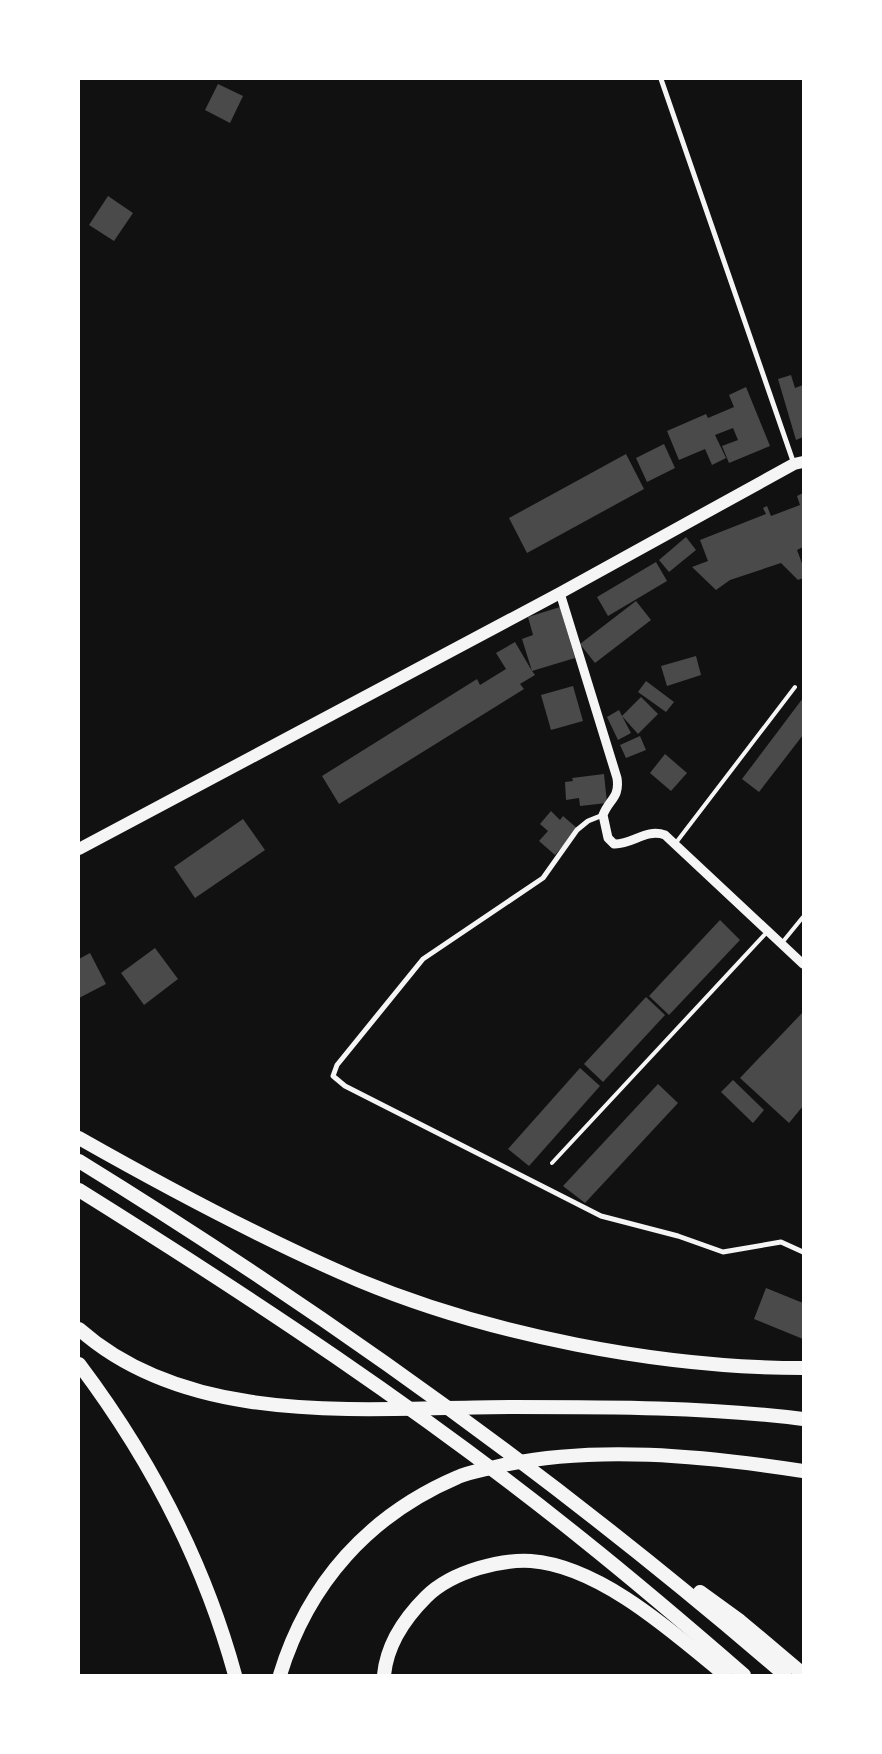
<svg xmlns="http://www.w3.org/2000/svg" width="882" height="1754" viewBox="0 0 882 1754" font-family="Georgia,serif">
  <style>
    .building { fill: #4a4a4a }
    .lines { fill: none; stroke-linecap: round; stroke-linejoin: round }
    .service { stroke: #f5f5f5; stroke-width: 4 }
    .minor { stroke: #f5f5f5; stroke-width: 5 }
    .tertiary { stroke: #f5f5f5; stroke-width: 9 }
    .trunk { stroke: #f5f5f5; stroke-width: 12 }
    .motorway { stroke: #f5f5f5; stroke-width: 14 }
  </style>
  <rect width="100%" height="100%" fill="#111"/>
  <!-- building -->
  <g class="building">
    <path d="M218 84 243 96 230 123 205 110Z"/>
    <path d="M108 196 133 213 114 241 89 225Z"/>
    <path d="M791 375 795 388 803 385V437L796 440 778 379Z"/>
    <path d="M746 387 770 446 729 463 722 446 738 440 733 428 715 435 726 458 712 465 705 449 679 460 667 431 706 414 708 418 734 407 729 395Z"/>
    <path d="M664 444 675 468 647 482 636 458Z"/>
    <path d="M626 454 644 489 527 553 509 518Z"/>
    <path d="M803 493V547L797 550 803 566V578L798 580 781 563 730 580 716 590 692 567 708 561 700 540 766 514 763 508 767 506 771 516 800 505 797 496Z"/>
    <path d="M686 537 696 550 669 572 659 560Z"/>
    <path d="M656 562 667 581 608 616 597 597Z"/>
    <path d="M636 601 651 620 595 663 580 644Z"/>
    <path d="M560 607 575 658 532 671 535 675 520 684 524 689 339 804 322 776 477 679 480 685 506 669 496 653 515 642 532 671 522 639 533 635 528 617Z"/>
    <path d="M696 656 701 675 667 686 661 666Z"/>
    <path d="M646 681 674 702 666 712 638 692Z"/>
    <path d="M573 686 583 721 551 730 541 695Z"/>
    <path d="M641 697 658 714 638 734 622 716 631 733 618 740 607 717 619 710 622 716Z"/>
    <path d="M803 698V735L759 792 742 779Z"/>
    <path d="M640 736 646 750 626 758 620 745Z"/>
    <path d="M665 754 687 773 671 791 650 773Z"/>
    <path d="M604 774 607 803 580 806 579 798 566 800 565 782 573 781 572 778Z"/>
    <path d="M551 811 560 820 563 816 578 829 555 855 539 841 548 831 540 824Z"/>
    <path d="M243 819 265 850 195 898 174 867Z"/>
    <path d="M720 920 740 940 669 1015 649 996Z"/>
    <path d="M155 948 178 979 144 1005 121 973Z"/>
    <path d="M90 953 106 984 79 998V959Z"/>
    <path d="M646 997 665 1015 603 1082 584 1064Z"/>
    <path d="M803 1012V1106L789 1123 740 1078Z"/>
    <path d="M580 1068 600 1086 529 1166 508 1149Z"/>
    <path d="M733 1080 764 1110 753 1123 721 1092Z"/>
    <path d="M658 1084 678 1103 585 1203 563 1186Z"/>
    <path d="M766 1288 803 1303V1339L754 1319Z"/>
  </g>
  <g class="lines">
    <!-- service -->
    <g class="service">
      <path d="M675 844 795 687"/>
      <path d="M781 944 803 917"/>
      <path d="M552 1163 768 931"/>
    </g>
    <!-- minor -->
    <g class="minor">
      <path d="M661 79 794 464"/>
      <path d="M603 815 588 821 577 830 543 878 423 959 337 1065 333 1076 345 1086 601 1216 678 1236 723 1252 781 1242 803 1252"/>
    </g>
    <!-- tertiary -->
    <path class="tertiary" d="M560 593 617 778C620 798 609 799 603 815L608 838 614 844C632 845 646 828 665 835L803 964"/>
    <!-- trunk -->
    <path class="trunk" d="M79 849 560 593 794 464 803 462"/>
    <!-- motorway -->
    <g class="motorway">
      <path d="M79 1138C169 1189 262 1239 358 1280 490 1335 660 1368 803 1368"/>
      <path d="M79 1161C327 1314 564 1484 785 1675"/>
      <path d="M79 1190C252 1298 423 1411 582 1539 637 1583 691 1629 744 1675"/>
      <path d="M79 1329C193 1430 371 1407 513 1407 610 1407 707 1407 803 1419"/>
      <path d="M79 1364C149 1457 204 1562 235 1675"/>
      <path d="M700 1592 740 1621 803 1674"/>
      <path d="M280 1675C308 1583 369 1515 458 1477 469 1472 483 1470 495 1467 591 1444 706 1456 803 1471"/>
      <path d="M384 1675C387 1644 405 1618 426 1597 441 1582 459 1574 479 1568 496 1563 514 1560 531 1561 600 1566 674 1633 725 1675"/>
    </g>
  </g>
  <!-- border -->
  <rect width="882" height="1754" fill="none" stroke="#ffffff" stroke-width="160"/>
</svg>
